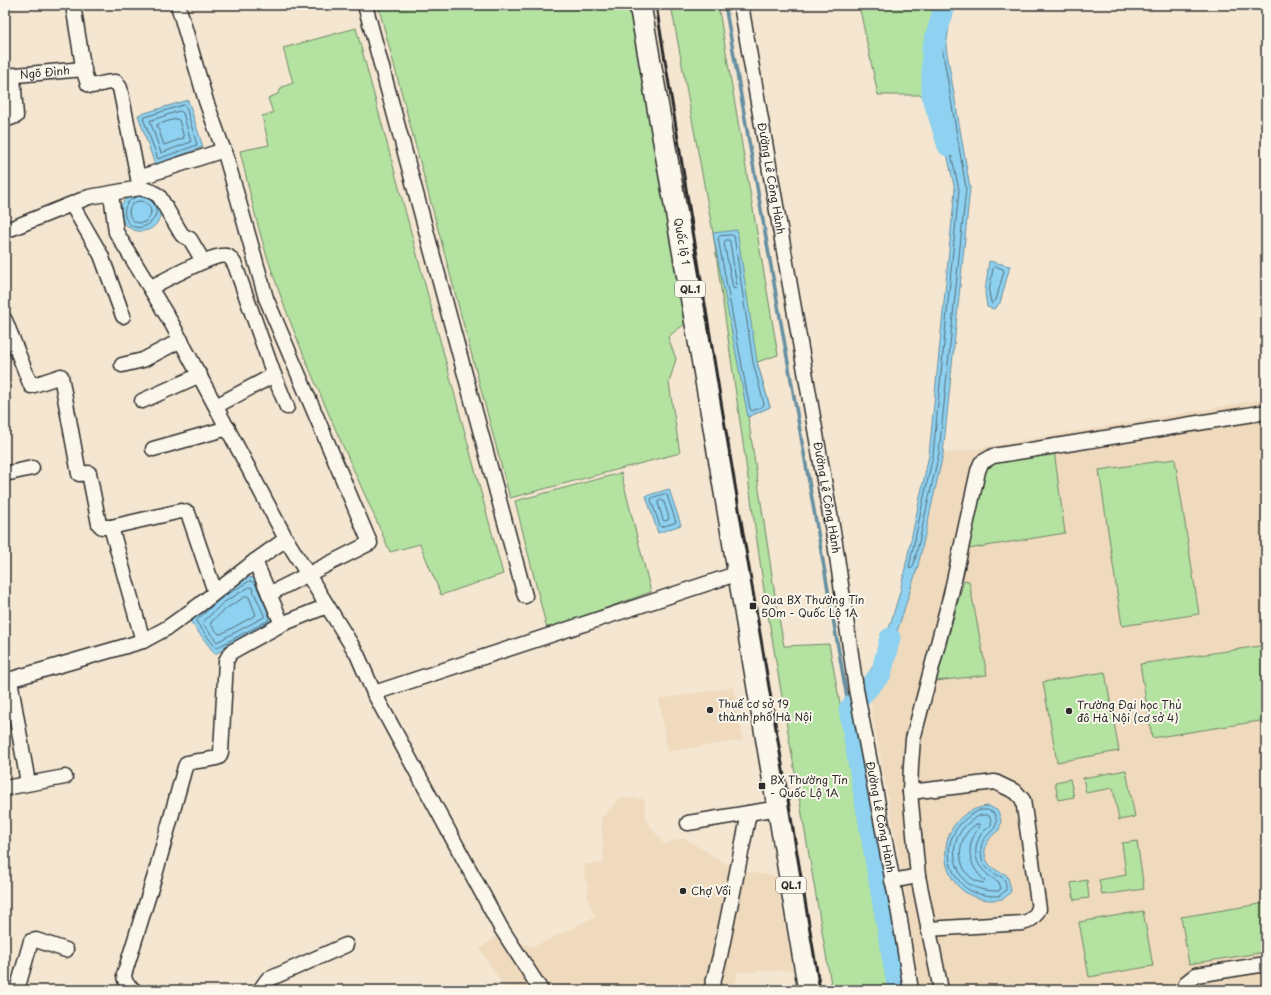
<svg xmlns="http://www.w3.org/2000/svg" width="1271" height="995" viewBox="0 0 1271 995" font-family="'Playpen Sans',sans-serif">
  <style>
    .built { fill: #efdabe }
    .green { fill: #b3e2a1; stroke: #6f8666 }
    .water { fill: #8ed1f0; stroke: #668fa1 }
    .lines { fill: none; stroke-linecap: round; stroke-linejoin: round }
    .shore { stroke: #536d7a; stroke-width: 1 }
    .stream { stroke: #668fa1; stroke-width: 3.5 }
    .river { stroke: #8ed1f0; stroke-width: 21 }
    .minor-casing { stroke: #2b2b2b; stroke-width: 17 }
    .highway-casing { stroke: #2b2b2b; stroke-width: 24 }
    .minor { stroke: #fbf7ec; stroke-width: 14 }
    .highway { stroke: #fbf7ec; stroke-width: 21 }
    .rail { stroke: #2b2b2b; stroke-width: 3 }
    .poi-dot { fill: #2b2b2b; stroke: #fbf7ec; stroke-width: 1.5 }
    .labels { text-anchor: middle; stroke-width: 4; stroke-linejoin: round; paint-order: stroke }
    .shield { fill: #fbf7ec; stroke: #696865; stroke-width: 1 }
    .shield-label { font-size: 10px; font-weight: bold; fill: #2b2b2b }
    .street-label { font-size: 11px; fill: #2b2b2b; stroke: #fbf7ec }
    .poi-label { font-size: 11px; fill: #2b2b2b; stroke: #fbf7ec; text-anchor: start }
  </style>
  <rect width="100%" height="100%" fill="#f4e6d1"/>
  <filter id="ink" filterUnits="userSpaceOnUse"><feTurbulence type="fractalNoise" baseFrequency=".025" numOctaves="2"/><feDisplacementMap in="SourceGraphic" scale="8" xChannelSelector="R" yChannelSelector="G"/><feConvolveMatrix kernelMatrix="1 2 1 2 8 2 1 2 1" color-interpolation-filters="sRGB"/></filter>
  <g filter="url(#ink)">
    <!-- built -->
    <g class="built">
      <path d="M1266 399V990H920L901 868 867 686 888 660 918 566 943 454Z"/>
      <path d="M734 687 743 740 667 752 659 699Z"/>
      <path d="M620 798 644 799 646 820 664 844 684 838 723 862 749 872 776 876 793 970 738 972 734 990H506L480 949 497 936 533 947 595 917 587 897 588 886 584 876 585 864 604 863 601 818Z"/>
    </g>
    <!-- green -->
    <g class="green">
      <path d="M378 5H630L686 323 668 337 676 359 669 383 680 453 510 498Z"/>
      <path d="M671 5H718L778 355 757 362 770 407 748 417 775 595 784 646 829 644 893 990H832L765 597 713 233Z"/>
      <path d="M859 5H940L933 36 934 95H878Z"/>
      <path d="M356 28 503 574 441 595 420 544 390 552C347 452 298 354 265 250 255 218 248 184 240 151L269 145 262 116 273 113 268 98 278 94 282 87 293 83 283 48Z"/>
      <path d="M1054 450 1065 533 968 549 985 467 990 459Z"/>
      <path d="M1175 459 1199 614 1122 626 1099 470Z"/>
      <path d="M621 473 651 592 547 629 515 501Z"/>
      <path d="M964 580 969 581 987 675 936 681Z"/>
      <path d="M1266 645V720L1152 738 1140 664Z"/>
      <path d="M1105 672 1119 751 1057 762 1043 682Z"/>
      <path d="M1126 770 1135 817 1119 820 1113 788 1086 793 1083 778Z"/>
      <path d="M1070 779 1074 797 1058 800 1055 782Z"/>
      <path d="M1137 841 1144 889 1102 895 1099 880 1126 875 1122 843Z"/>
      <path d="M1087 880 1089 898 1074 900 1071 883Z"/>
      <path d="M1266 903V952L1189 964 1181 917Z"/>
      <path d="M1143 911 1153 966 1089 977 1079 922Z"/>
    </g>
    <!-- water -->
    <g class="water">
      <path d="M940 5H956L949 26 946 47 970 188 943 454 918 566 888 660 867 686 866 677 882 652 900 592 929 455 955 190 934 95 933 36Z"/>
      <path d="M188 100 203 147 155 165 138 115Z"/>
      <path d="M149 194C152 198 158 204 160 209 161 212 160 216 159 219 150 241 116 231 121 207 125 193 137 195 149 194Z"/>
      <path d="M737 230 757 362 770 407 748 417 713 233Z"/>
      <path d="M989 261 1010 266 1000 303 994 309 987 307 985 292Z"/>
      <path d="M669 489 681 525 658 533 646 496Z"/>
      <path d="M249 577 258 579 273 620 272 623 215 654 190 621 218 596Z"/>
      <path d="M989 806 998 811 1001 821 999 830C984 840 978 859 996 870 1000 873 1004 872 1007 876 1009 880 1010 886 1011 891 1005 900 1000 900 990 900 931 897 931 811 989 806Z"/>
    </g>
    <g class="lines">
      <!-- shore -->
      <g class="shore">
        <path d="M944 5 937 36 938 94 959 190 933 455 909 567 911 569 914 564 939 453 966 188 942 47 945 26 952 5"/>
        <path d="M184 105 186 107 197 145 158 159 143 118Z"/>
        <path d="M180 111 183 113 191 142 161 153 150 121Z"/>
        <path d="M176 119 179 120 184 138 164 145 157 125Z"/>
        <path d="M140 196C135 197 130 199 127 204 124 208 124 214 126 219 137 241 171 215 149 199"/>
        <circle cx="140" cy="212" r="11"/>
        <path d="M732 235 734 236 753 362 764 404 763 406 752 411 750 409 718 238 720 236Z"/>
        <path d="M726 240H729L730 242 737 287 735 289 733 288 724 243Z"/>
        <path d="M995 266 1003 269 1004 271 996 300 992 304 991 302 989 292 993 268Z"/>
        <path d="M665 494 667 495 676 522 674 523 661 527 660 526 651 500 652 498Z"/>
        <path d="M662 500 664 502 669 518 668 520 665 521 663 520 658 503V502Z"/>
        <path d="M250 581 255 583 269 614V620L216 648 197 623 196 621 220 599Z"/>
        <path d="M250 587 252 588 264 615V617L217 642 203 624V622L223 603Z"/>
        <path d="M247 596 249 597 256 615 221 634H219L211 625V622L227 608Z"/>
        <path d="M980 810H988L994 813C1004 833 980 831 981 851 981 861 986 870 995 874 998 876 1001 876 1003 878 1006 881 1006 887 1006 890L999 896C989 896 978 895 969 890 962 886 957 879 953 871 942 845 955 821 980 810Z"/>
        <path d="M981 815H987L989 816C991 819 992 822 991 825 988 829 982 831 980 836 969 857 981 873 999 882L1001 889 998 891C989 891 979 890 971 885 964 882 960 875 958 868 948 846 960 824 981 815Z"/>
        <path d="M977 824H979L980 826C965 845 967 864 985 881L983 883C955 878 953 836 977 824Z"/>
      </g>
      <!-- stream -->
      <path class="stream" d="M725 5 849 709"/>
      <!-- river -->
      <g class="river">
        <path d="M945 5 932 49V95L948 146"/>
        <path d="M890 638 881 674 849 709 898 990"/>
      </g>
      <defs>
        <g id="minor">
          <path d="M73 5 84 72 88 84 91 86C100 85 108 81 116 82L120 88 140 188"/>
          <path d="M178 5 206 101 227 160 266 298 370 543 269 594"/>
          <path d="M365 5 525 596"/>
          <path id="s1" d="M741 5 835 543 856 689 899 914 911 990"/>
          <path id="s2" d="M5 76 84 69"/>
          <path d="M5 120 16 116 13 76"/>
          <path d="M138 178 224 150"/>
          <path d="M111 194 116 232 172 324 286 539 357 654 374 693 501 928 541 990"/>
          <path d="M72 205 101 255 123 316"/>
          <path d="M5 231 89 197 140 188 153 192 159 196 182 235 190 239 203 261"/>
          <path d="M151 287C164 281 215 252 227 256 231 257 233 262 235 265L274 375 287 407"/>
          <path d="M5 320 31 386 61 376 79 474 89 473 99 524 102 527H111L181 511 188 513 215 592"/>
          <path d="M122 365 143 360 181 340"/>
          <path d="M142 401 200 375"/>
          <path d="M216 406 274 375"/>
          <path d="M153 449 228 428"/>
          <path d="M5 474 32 468"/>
          <path d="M111 527 143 641"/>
          <path d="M255 561 282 624"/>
          <path d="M10 680 28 783"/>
          <path d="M5 681 143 641 167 628 198 606 255 561 286 539"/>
          <path d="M374 693 739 573"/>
          <path d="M5 788 65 777"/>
          <path d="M910 792 995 782 1016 792 1023 800 1039 909C1035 917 1031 921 1023 923L928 929"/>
          <path d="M688 823 779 808"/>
          <path d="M892 881 918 876"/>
          <path d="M17 990 31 941 36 940 66 950"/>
          <path d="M134 990C127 986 125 983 124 975L155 875 185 767 187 763C198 760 209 761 219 757L221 752 226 661 231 652 282 624 327 606"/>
          <path d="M260 990 267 980 346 945"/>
          <path d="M711 990 720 956 749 813"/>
          <path d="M941 990 918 876 910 792 911 765 913 739 951 594 978 471 981 463 993 456 1266 412"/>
          <path d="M1183 990 1187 982 1196 975 1266 964"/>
        </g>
        <g id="highway">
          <path id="s3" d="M640 5C699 333 754 661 809 990"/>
        </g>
      </defs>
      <!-- minor casing -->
      <use href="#minor" class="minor-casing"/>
      <!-- highway casing -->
      <use href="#highway" class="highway-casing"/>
      <!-- minor -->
      <use href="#minor" class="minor"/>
      <!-- highway -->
      <use href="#highway" class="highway"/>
      <!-- rail -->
      <path class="rail" d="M656 5 719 390 820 990"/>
    </g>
  </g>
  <!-- markers -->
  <g class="poi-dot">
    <rect x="749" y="602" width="8" height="8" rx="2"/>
    <circle cx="710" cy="710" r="4"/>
    <circle cx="1069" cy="711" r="4"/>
    <rect x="758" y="782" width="8" height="8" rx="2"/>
    <circle cx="683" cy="891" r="4"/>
  </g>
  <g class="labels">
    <!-- shield labels -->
    <g class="shield">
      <rect x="675" y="281" width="30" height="16" rx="3"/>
      <rect x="776" y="877" width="30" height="16" rx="3"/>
    </g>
    <g class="shield-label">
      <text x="690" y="293">QL.1</text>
      <text x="791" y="889">QL.1</text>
    </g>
    <!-- street labels -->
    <g class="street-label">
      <text dy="4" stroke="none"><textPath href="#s2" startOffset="40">Ngõ Đình</textPath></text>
      <text dy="4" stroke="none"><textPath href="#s1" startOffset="176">Đường Lê Công Hành</textPath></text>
      <text dy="4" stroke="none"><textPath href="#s3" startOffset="240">Quốc lộ 1</textPath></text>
      <text dy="4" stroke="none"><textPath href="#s1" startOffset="500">Đường Lê Công Hành</textPath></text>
      <text dy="4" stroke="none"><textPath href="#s1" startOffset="824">Đường Lê Công Hành</textPath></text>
    </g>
    <!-- poi labels -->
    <g class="poi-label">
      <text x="761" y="604">Qua BX Thường Tín<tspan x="761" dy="13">50m - Quốc Lộ 1A</tspan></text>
      <text x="718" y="708">Thuế cơ sở 19<tspan x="718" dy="13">thành phố Hà Nội</tspan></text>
      <text x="1077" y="709">Trường Đại học Thủ<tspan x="1077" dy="13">đô Hà Nội (cơ sở 4)</tspan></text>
      <text x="770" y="784">BX Thường Tín<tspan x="770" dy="13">- Quốc Lộ 1A</tspan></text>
      <text x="691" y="895">Chợ Vồi</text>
    </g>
  </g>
  <!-- margin -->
  <rect width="1271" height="995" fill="none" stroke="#fbf7ec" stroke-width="20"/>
  <rect x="10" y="10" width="1251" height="975" fill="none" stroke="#2b2b2b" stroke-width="1.5" filter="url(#ink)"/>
</svg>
